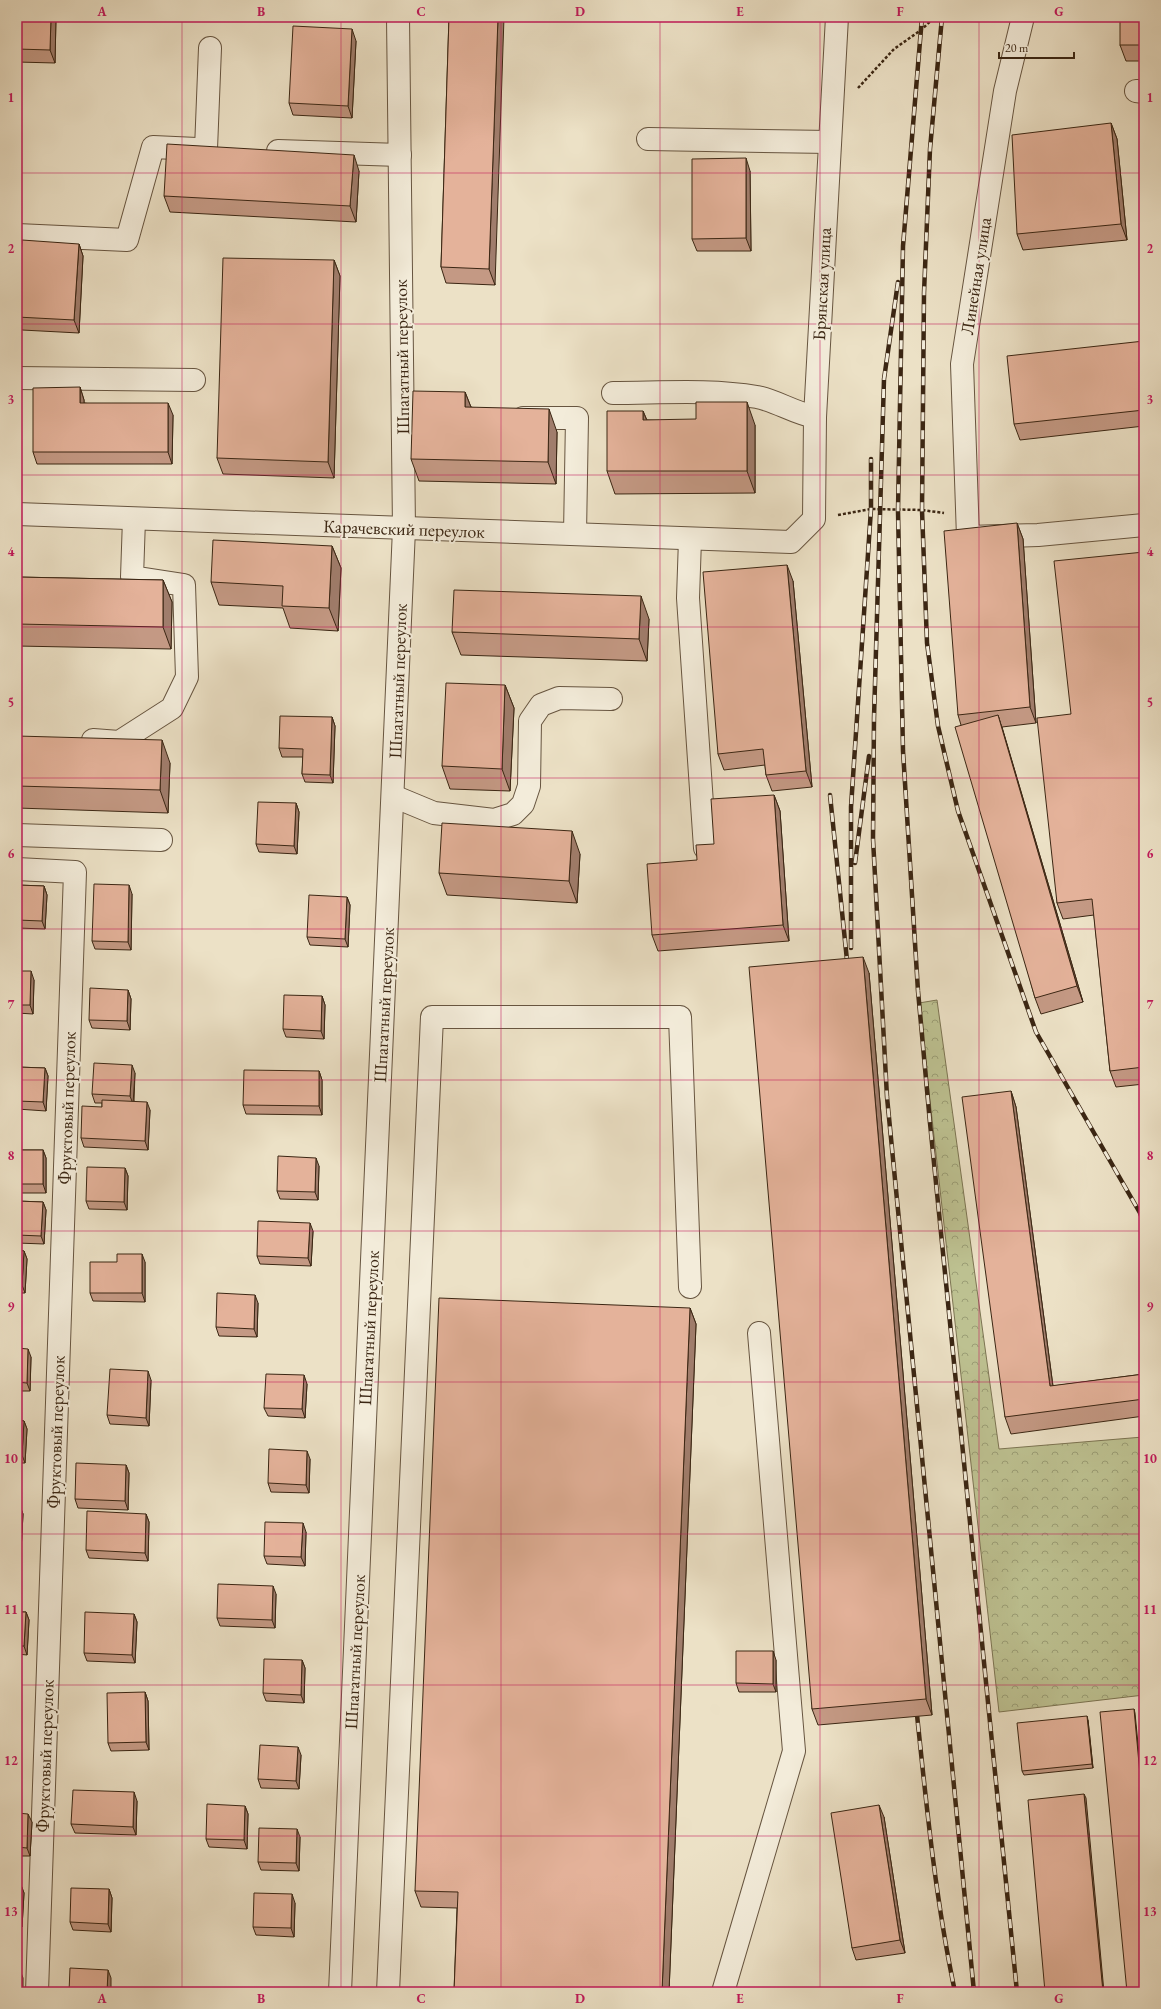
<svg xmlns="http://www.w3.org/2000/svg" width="1161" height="2009" viewBox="0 0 1161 2009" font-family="'EB Garamond',serif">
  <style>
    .forest { fill: url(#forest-crowns); stroke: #7c7452 }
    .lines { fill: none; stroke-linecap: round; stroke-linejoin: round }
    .minor-casing { stroke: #675540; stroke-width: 24 }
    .path { stroke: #3b2613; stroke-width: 2.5; stroke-dasharray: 3 2; stroke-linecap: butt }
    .minor { stroke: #f3ecda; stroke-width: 22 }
    .rail-casing { stroke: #3b2613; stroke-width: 4.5 }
    .rail { stroke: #f3ecda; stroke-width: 3; stroke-dasharray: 9; stroke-linecap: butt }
    .wall { fill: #c49984; stroke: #3b2613 }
    .shaded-wall { fill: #a07d6c; stroke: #3b2613 }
    .building { fill: #e4b29a; stroke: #3b2613 }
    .grid { fill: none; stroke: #c2185b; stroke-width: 1; stroke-opacity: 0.55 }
    .labels { text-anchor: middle; stroke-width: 4; stroke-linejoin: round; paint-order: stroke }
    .street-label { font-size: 18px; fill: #3b2613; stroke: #f3ecda }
    .neatline { fill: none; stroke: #c2185b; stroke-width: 1.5 }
    .grid-label { font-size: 13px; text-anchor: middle; font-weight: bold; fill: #c2185b }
  </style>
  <defs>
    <pattern id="forest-crowns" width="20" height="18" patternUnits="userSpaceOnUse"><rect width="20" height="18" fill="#bdc191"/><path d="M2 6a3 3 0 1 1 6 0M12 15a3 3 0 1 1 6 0" fill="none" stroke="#9b9d75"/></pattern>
  </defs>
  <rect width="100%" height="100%" fill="#ece1c6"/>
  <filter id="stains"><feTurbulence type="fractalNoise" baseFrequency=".005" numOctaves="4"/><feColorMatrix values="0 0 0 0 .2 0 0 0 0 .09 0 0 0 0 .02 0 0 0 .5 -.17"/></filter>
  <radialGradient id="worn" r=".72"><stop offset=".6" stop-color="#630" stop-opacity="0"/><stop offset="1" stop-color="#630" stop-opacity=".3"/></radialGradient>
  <!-- forest -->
  <path class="forest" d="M937 1000 999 1449 1143 1437 1144 1695 999 1712 919 1003Z"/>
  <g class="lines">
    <defs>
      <g id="minor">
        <path d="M1023 17 1005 91 962 364 968 537 1038 535 1144 525"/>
        <path d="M1136 91 1144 92"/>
        <path d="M648 139 830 142"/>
        <path d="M206 149 210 48"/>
        <path d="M278 151 400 155"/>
        <path d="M17 235 127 240 153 147 197 149"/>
        <path d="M17 378 194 380"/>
        <path d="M613 393C660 393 710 389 757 397 777 401 794 413 815 417"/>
        <path d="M523 418H577L575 534"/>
        <path d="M17 514 791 542 814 519 815 417 837 17"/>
        <path d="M690 539 688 598 705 848"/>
        <path d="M93 740 119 742 172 708 187 677 184 585 132 577 134 519"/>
        <path d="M393 796 434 813 494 820 513 814 523 804 529 786 530 721 541 705 559 698 611 699"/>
        <path d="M17 835 161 840"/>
        <path d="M17 869 75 872 37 1992"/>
        <path d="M340 1992 404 529 398 17"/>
        <path d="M388 1992 432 1017H680L690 1287"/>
        <path d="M723 1992 794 1751 759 1333"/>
      </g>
    </defs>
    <!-- minor casing -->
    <use href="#minor" class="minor-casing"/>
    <!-- path -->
    <g class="path">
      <path d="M858 88 894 49 921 30 935 17"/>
      <path d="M838 515 871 509 922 510 944 513"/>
    </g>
    <!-- minor -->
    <use href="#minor" class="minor"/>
    <defs>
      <g id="rail">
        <path d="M922 17 903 246 898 511 903 751 918 991 930 1123 1017 1992"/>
        <path d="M942 17 930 149 924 293 922 510 927 643 938 726 958 811 1036 1032 1140 1213 1144 1224"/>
        <path d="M898 282 884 379 874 718 873 839 887 1097 974 1992"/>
        <path d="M830 795 848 970"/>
        <path d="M855 863 869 756"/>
        <path d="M851 948V807L871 509V459"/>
        <path d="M916 1705C926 1801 935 1897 955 1992"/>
      </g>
    </defs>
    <!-- rail casing -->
    <use href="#rail" class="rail-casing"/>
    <!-- rail -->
    <use href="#rail" class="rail"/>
  </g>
  <!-- wall -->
  <g class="wall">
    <path d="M17 17H56L55 63 17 62Z"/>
    <path d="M449 17 495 285 446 283 441 267Z"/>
    <path d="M1144 17V61H1126L1120 45Z"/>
    <path d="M356 41 352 118 293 115 289 103Z"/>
    <path d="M1111 123 1117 139 1127 240 1023 250 1017 234Z"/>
    <path d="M359 171 356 222 170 212 164 196Z"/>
    <path d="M750 171 751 251H697L692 239Z"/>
    <path d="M79 244 83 256 79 333 22 330 17 317Z"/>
    <path d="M334 260 340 276 334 478 223 474 217 458Z"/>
    <path d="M1144 341V426L1020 440 1014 424Z"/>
    <path d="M80 387 84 400V403L173 415 172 464H37L33 452Z"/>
    <path d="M465 392 471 407 557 432 556 484 419 481 411 459Z"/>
    <path d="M643 411 647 420 755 425V493L615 494 607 471Z"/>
    <path d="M1017 523 1023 539 1036 723 1002 727 1083 1002 1041 1014 1035 998 961 725 958 715Z"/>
    <path d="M332 546 341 568 338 631 290 628 283 608 219 605 211 582Z"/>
    <path d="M1144 552V1084L1116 1087 1110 1071 1094 915 1063 919 1057 903 1071 714Z"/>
    <path d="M17 577 163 580 172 602 171 649 17 646Z"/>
    <path d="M793 581 812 787 772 791 766 775 765 765 724 770 718 754Z"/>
    <path d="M649 619 647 661 461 655 452 632Z"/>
    <path d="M505 685 514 708 510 791 450 789 442 766Z"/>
    <path d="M332 717 335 726 333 783 305 782 302 774 303 757H282L279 748Z"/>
    <path d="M17 736 170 763 168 813 17 808Z"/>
    <path d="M774 795 780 811 789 941 658 951 652 935 697 860Z"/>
    <path d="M296 803 299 812 297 854 259 852 256 844Z"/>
    <path d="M580 854 577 903 447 895 439 873Z"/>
    <path d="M17 885 44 886 47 895 45 929 17 928Z"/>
    <path d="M132 894 131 950 95 949 92 941Z"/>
    <path d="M347 897 350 905 348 947 310 945 307 937Z"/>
    <path d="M17 971 34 980 33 1014 17 1013Z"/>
    <path d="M869 973 932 1715 818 1725 812 1709Z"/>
    <path d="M128 990 131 999 130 1030 92 1028 89 1020Z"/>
    <path d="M322 996 325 1005 324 1039 286 1037 283 1029Z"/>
    <path d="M17 1067 45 1068 48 1076 46 1111 17 1109Z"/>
    <path d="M319 1071 322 1080V1115L246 1114 243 1105Z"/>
    <path d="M135 1073 134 1101 150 1110 148 1150 84 1147 81 1138 102 1107V1103H95L92 1094Z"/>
    <path d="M1011 1091 1016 1107 1053 1386 1144 1374V1416L1011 1434 1005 1417Z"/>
    <path d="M17 1150H43L46 1158V1193H17Z"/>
    <path d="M319 1166 318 1200 280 1199 277 1191Z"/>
    <path d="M125 1168 128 1176 127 1210 89 1209 86 1201Z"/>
    <path d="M17 1201 43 1202 46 1210 44 1244 17 1243Z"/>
    <path d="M313 1231 311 1266 260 1264 257 1256Z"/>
    <path d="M17 1250 24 1251 27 1259 25 1293H17Z"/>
    <path d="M145 1262V1302L93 1301 90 1293Z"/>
    <path d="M258 1303 257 1337 219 1336 216 1327Z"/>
    <path d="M690 1308 696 1324 669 1992H454L457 1908 421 1907 415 1891Z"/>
    <path d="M17 1348 31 1357 30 1391H17Z"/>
    <path d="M151 1380 149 1426 110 1424 107 1415Z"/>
    <path d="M307 1384 305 1418 268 1416 264 1408Z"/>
    <path d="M17 1420 24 1421 27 1429 25 1463H17Z"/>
    <path d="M310 1459 309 1493 271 1492 268 1483Z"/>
    <path d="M126 1465 129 1473 128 1510 78 1508 75 1499Z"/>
    <path d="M17 1506H20L23 1514 20 1570 17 1569Z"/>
    <path d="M146 1514 149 1522 148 1561 89 1558 86 1550Z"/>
    <path d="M306 1532 305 1566 267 1564 264 1556Z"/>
    <path d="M276 1594 275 1628 220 1626 217 1618Z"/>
    <path d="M17 1612H26L29 1620 27 1655 17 1654Z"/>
    <path d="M134 1614 137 1622 135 1663 87 1661 84 1653Z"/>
    <path d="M302 1660 305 1668 304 1703 266 1701 263 1693Z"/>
    <path d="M776 1660V1692H739L736 1683Z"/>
    <path d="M145 1692 148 1701 149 1750 111 1751 108 1743Z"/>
    <path d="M17 1706 20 1715V1750L17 1749Z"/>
    <path d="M1088 1720 1093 1768 1024 1775 1022 1771Z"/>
    <path d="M301 1755 299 1789 261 1788 258 1779Z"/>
    <path d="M137 1801 136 1835 75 1833 71 1824Z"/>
    <path d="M245 1806 248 1814 247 1849 209 1847 206 1839Z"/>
    <path d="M17 1813 32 1822 30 1856H17Z"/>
    <path d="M884 1817 905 1953 856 1960 852 1948Z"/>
    <path d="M300 1837 299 1871 261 1870 258 1862Z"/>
    <path d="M17 1885H21L24 1893 22 1927H17Z"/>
    <path d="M109 1889 112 1898 111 1932 73 1930 70 1922Z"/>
    <path d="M295 1903 294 1937 256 1935 253 1927Z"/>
  </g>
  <!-- shaded-wall -->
  <g class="shaded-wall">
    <path d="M51 17H56L55 63 50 50Z"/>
    <path d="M498 17H504L495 285 489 269Z"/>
    <path d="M352 29 356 41 352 118 348 106Z"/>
    <path d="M1111 123 1117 139 1127 240 1121 224Z"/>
    <path d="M354 155 359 171 356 222 350 206Z"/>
    <path d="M746 158 750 171 751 251 746 238Z"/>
    <path d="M79 244 83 256 79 333 74 320Z"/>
    <path d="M334 260 340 276 334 478 328 462Z"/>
    <path d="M80 387 84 400V415L80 403Z"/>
    <path d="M465 392 474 415 465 407Z"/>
    <path d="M747 402 755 425V493L747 471Z"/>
    <path d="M168 403 173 415 172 464 168 452Z"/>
    <path d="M549 409 557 432 556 484 548 462Z"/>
    <path d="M643 411 652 434 643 420Z"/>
    <path d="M1017 523 1023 539 1036 723 1030 707Z"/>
    <path d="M332 546 341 568 338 631 329 608Z"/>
    <path d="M787 565 793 581 812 787 806 771Z"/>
    <path d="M163 580 172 602 171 649 163 627Z"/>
    <path d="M641 596 649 619 647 661 639 639Z"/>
    <path d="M505 685 514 708 510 791 502 769Z"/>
    <path d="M998 715 1003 731 1083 1002 1077 986Z"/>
    <path d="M332 717 335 726 333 783 330 775Z"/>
    <path d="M162 740 170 763 168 813 160 790Z"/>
    <path d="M774 795 780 811 789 941 783 925Z"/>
    <path d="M296 803 299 812 297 854 294 846Z"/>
    <path d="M572 831 580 854 577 903 569 881Z"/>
    <path d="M129 885 132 894 131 950 128 942Z"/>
    <path d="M44 886 47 895 45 929 42 921Z"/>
    <path d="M347 897 350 905 348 947 345 939Z"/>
    <path d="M863 957 869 973 932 1715 926 1699Z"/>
    <path d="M31 971 34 980 33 1014 30 1005Z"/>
    <path d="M128 990 131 999 130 1030 127 1021Z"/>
    <path d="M322 996 325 1005 324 1039 321 1031Z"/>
    <path d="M132 1065 135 1073 133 1104 130 1096Z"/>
    <path d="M45 1068 48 1076 46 1111 43 1102Z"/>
    <path d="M319 1071 322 1080V1115L319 1106Z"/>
    <path d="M1011 1091 1016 1107 1055 1402 1050 1386Z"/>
    <path d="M147 1102 150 1110 148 1150 145 1141Z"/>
    <path d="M43 1150 46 1158V1193L43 1184Z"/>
    <path d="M316 1158 319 1166 318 1200 315 1192Z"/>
    <path d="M125 1168 128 1176 127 1210 124 1202Z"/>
    <path d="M43 1202 46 1210 44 1244 41 1236Z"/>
    <path d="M310 1223 313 1231 311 1266 308 1258Z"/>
    <path d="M24 1251 27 1259 25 1293 22 1285Z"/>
    <path d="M142 1254 145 1262V1302L142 1293Z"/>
    <path d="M255 1295 258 1303 257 1337 254 1329Z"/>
    <path d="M690 1308 696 1324 669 1992H662Z"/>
    <path d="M28 1349 31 1357 30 1391 27 1383Z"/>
    <path d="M148 1371 151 1380 149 1426 146 1418Z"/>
    <path d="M304 1375 307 1384 305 1418 302 1409Z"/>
    <path d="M24 1421 27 1429 25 1463 22 1455Z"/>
    <path d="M307 1451 310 1459 309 1493 306 1485Z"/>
    <path d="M126 1465 129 1473 128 1510 125 1501Z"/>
    <path d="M20 1506 23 1514 20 1570 17 1561Z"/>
    <path d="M146 1514 149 1522 148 1561 145 1553Z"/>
    <path d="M303 1523 306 1532 305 1566 301 1557Z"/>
    <path d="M273 1586 276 1594 275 1628 272 1620Z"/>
    <path d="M26 1612 29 1620 27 1655 24 1646Z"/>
    <path d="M134 1614 137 1622 135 1663 132 1655Z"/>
    <path d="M773 1651 776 1660V1692L773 1684Z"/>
    <path d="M302 1660 305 1668 304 1703 301 1695Z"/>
    <path d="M145 1692 148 1701 149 1750 146 1742Z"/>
    <path d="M17 1706 20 1715V1750L17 1743Z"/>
    <path d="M1134 1709 1135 1713 1144 1806V1818Z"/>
    <path d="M1087 1716 1088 1720 1093 1768 1092 1764Z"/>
    <path d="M298 1747 301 1755 299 1789 296 1781Z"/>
    <path d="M134 1792 137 1801 136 1835 133 1827Z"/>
    <path d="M1084 1794 1086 1798 1104 1992H1103Z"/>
    <path d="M879 1805 884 1817 905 1953 900 1940Z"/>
    <path d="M245 1806 248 1814 247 1849 244 1840Z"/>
    <path d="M28 1814 32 1822 30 1856 27 1848Z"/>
    <path d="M297 1829 300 1837 299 1871 296 1863Z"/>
    <path d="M21 1885 24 1893 22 1927 19 1919Z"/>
    <path d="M109 1889 112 1898 111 1932 108 1924Z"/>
    <path d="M292 1894 295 1903 294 1937 291 1928Z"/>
    <path d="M20 1970 23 1978V1992H19Z"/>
    <path d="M108 1970 111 1978V1992H107Z"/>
  </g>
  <!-- building -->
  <g class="building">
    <path d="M17 17H51L50 50 17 49Z"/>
    <path d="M449 17H498L489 269 441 267Z"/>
    <rect x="1120" y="17" width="24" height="28"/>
    <path d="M293 26 352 29 348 106 289 103Z"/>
    <path d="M1111 123 1121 224 1017 234 1012 135Z"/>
    <path d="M167 144 354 155 350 206 164 196Z"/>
    <path d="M746 158V238L692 239V159Z"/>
    <path d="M22 240 79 244 74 320 17 317Z"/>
    <path d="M223 258 334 260 328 462 217 458Z"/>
    <path d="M1144 341V410L1014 424 1007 356Z"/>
    <path d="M80 387V403H168V452H33V388Z"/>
    <path d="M413 391 465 392V407L549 409 548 462 411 459Z"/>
    <path d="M696 402H747V471H607V411H643V420L696 419Z"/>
    <path d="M1017 523 1030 707 958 715 944 531Z"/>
    <path d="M213 540 332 546 329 608 282 606 283 586 211 582Z"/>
    <path d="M1144 552V1067L1110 1071 1092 899 1057 903 1037 718 1071 714 1054 561Z"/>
    <path d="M787 565 806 771 766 775 763 749 718 754 703 572Z"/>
    <path d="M17 577 163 580V627L17 624Z"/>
    <path d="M454 590 641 596 639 639 452 632Z"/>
    <path d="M446 683 505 685 502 769 442 766Z"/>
    <path d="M998 715 1077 986 1035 998 955 727Z"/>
    <path d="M280 716 332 717 330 775 302 774 303 749 279 748Z"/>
    <path d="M17 736 162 740 160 790 17 786Z"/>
    <path d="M774 795 783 925 652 935 647 864 697 860 696 845 714 844 711 799Z"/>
    <path d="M258 802 296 803 294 846 256 844Z"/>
    <path d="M442 823 572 831 569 881 439 873Z"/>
    <path d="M94 884 129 885 128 942 92 941Z"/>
    <path d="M17 885 44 886 42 921 17 920Z"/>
    <path d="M309 895 347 897 345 939 307 937Z"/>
    <path d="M863 957 926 1699 812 1709 749 967Z"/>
    <path d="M17 971H31L30 1005H17Z"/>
    <path d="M90 988 128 990 127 1021 89 1020Z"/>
    <path d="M284 995 322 996 321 1031 283 1029Z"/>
    <path d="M94 1063 132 1065 130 1096 92 1094Z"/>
    <path d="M17 1067 45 1068 43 1102 17 1101Z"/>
    <path d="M244 1070 319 1071V1106L243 1105Z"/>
    <path d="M1011 1091 1050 1386 1144 1374V1399L1005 1417 962 1097Z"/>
    <path d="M102 1100 147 1102 145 1141 81 1138 82 1106 102 1107Z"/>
    <rect x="17" y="1150" width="26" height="34"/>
    <path d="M278 1156 316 1158 315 1192 277 1191Z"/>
    <path d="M87 1167 125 1168 124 1202 86 1201Z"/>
    <path d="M17 1201 43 1202 41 1236 17 1235Z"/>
    <path d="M258 1221 310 1223 308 1258 257 1256Z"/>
    <path d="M17 1250 24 1251 22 1285H17Z"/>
    <path d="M117 1254H142V1293H90V1262H117Z"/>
    <path d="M217 1293 255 1295 254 1329 216 1327Z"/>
    <path d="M439 1298 690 1308 662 1992H454L458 1892 415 1891Z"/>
    <path d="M17 1348 28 1349 27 1383 17 1382Z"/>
    <path d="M110 1369 148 1371 146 1418 107 1415Z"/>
    <path d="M266 1374 304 1375 302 1409 264 1408Z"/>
    <path d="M17 1420 24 1421 22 1455H17Z"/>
    <path d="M269 1449 307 1451 306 1485 268 1483Z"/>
    <path d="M76 1463 126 1465 125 1501 75 1499Z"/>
    <path d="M17 1506H20L17 1561Z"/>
    <path d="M87 1511 146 1514 145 1553 86 1550Z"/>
    <path d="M265 1522 303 1523 301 1557 264 1556Z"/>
    <path d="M218 1584 273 1586 272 1620 217 1618Z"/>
    <path d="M17 1612H26L24 1646H17Z"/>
    <path d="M85 1612 134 1614 132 1655 84 1653Z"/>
    <path d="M736 1651H773V1684L736 1683Z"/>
    <path d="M264 1659 302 1660 301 1695 263 1693Z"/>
    <path d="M145 1692 146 1742 108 1743 107 1693Z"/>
    <path d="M1134 1709 1144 1818V1992H1127L1100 1712Z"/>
    <path d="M1087 1716 1092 1764 1022 1771 1017 1723Z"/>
    <path d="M260 1745 298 1747 296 1781 258 1779Z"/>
    <path d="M73 1790 134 1792 133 1827 71 1824Z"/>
    <path d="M1084 1794 1103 1992H1045L1028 1800Z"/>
    <path d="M207 1804 245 1806 244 1840 206 1839Z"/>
    <path d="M879 1805 900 1940 852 1948 831 1813Z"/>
    <path d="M17 1813 28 1814 27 1848 17 1847Z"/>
    <path d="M259 1828 297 1829 296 1863 258 1862Z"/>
    <path d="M17 1885H21L19 1919H17Z"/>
    <path d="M71 1888 109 1889 108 1924 70 1922Z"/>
    <path d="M254 1893 292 1894 291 1928 253 1927Z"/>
    <path d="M70 1968 108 1970 107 1992H69Z"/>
    <path d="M17 1970H20L19 1992H17Z"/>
  </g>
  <!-- grid -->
  <path class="grid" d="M182 17V1992M341 17V1992M501 17V1992M660 17V1992M820 17V1992M979 17V1992M17 173H1144M17 324H1144M17 475H1144M17 627H1144M17 778H1144M17 929H1144M17 1080H1144M17 1231H1144M17 1382H1144M17 1534H1144M17 1685H1144M17 1836H1144"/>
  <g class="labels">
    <!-- street labels -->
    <g class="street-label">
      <text transform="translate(976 276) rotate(-81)" y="6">Линейная улица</text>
      <text transform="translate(822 284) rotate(-87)" y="6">Брянская улица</text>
      <text transform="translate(402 357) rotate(-91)" y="6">Шпагатный переулок</text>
      <text transform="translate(404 529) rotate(2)" y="6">Карачевский переулок</text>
      <text transform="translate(398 681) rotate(-88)" y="6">Шпагатный переулок</text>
      <text transform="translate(384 1005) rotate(-87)" y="6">Шпагатный переулок</text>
      <text transform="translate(67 1108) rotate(-88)" y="6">Фруктовый переулок</text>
      <text transform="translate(369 1328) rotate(-87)" y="6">Шпагатный переулок</text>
      <text transform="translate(56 1432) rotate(-88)" y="6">Фруктовый переулок</text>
      <text transform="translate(355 1652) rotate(-87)" y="6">Шпагатный переулок</text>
      <text transform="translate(45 1756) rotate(-88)" y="6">Фруктовый переулок</text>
    </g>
  </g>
  <!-- margin -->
  <rect width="1161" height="2009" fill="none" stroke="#ece1c6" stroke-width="44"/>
  <!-- scale -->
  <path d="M999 52v6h75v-6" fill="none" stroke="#3b2613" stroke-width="2"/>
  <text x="1005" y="52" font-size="12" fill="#3b2613" stroke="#f3ecda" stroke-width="3" paint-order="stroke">20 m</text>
  <rect x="22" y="22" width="1117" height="1965" class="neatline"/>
  <g class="grid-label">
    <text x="102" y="16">A</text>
    <text x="261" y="16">B</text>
    <text x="421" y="16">C</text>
    <text x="580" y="16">D</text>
    <text x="740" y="16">E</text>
    <text x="900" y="16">F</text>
    <text x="1059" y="16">G</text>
    <text x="11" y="102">1</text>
    <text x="1150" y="102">1</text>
    <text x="11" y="253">2</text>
    <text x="1150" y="253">2</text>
    <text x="11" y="404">3</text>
    <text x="1150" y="404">3</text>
    <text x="11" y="556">4</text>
    <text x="1150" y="556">4</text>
    <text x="11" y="707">5</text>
    <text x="1150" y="707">5</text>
    <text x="11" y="858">6</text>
    <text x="1150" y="858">6</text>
    <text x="11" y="1009">7</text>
    <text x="1150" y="1009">7</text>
    <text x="11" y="1160">8</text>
    <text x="1150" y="1160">8</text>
    <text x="11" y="1311">9</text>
    <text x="1150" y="1311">9</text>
    <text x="11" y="1463">10</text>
    <text x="1150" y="1463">10</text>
    <text x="11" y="1614">11</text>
    <text x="1150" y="1614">11</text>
    <text x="11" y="1765">12</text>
    <text x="1150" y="1765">12</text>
    <text x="11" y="1916">13</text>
    <text x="1150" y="1916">13</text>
    <text x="102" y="2003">A</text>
    <text x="261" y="2003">B</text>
    <text x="421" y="2003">C</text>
    <text x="580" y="2003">D</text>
    <text x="740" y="2003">E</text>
    <text x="900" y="2003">F</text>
    <text x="1059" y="2003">G</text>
  </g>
  <rect width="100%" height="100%" filter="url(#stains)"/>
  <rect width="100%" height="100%" fill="url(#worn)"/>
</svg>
